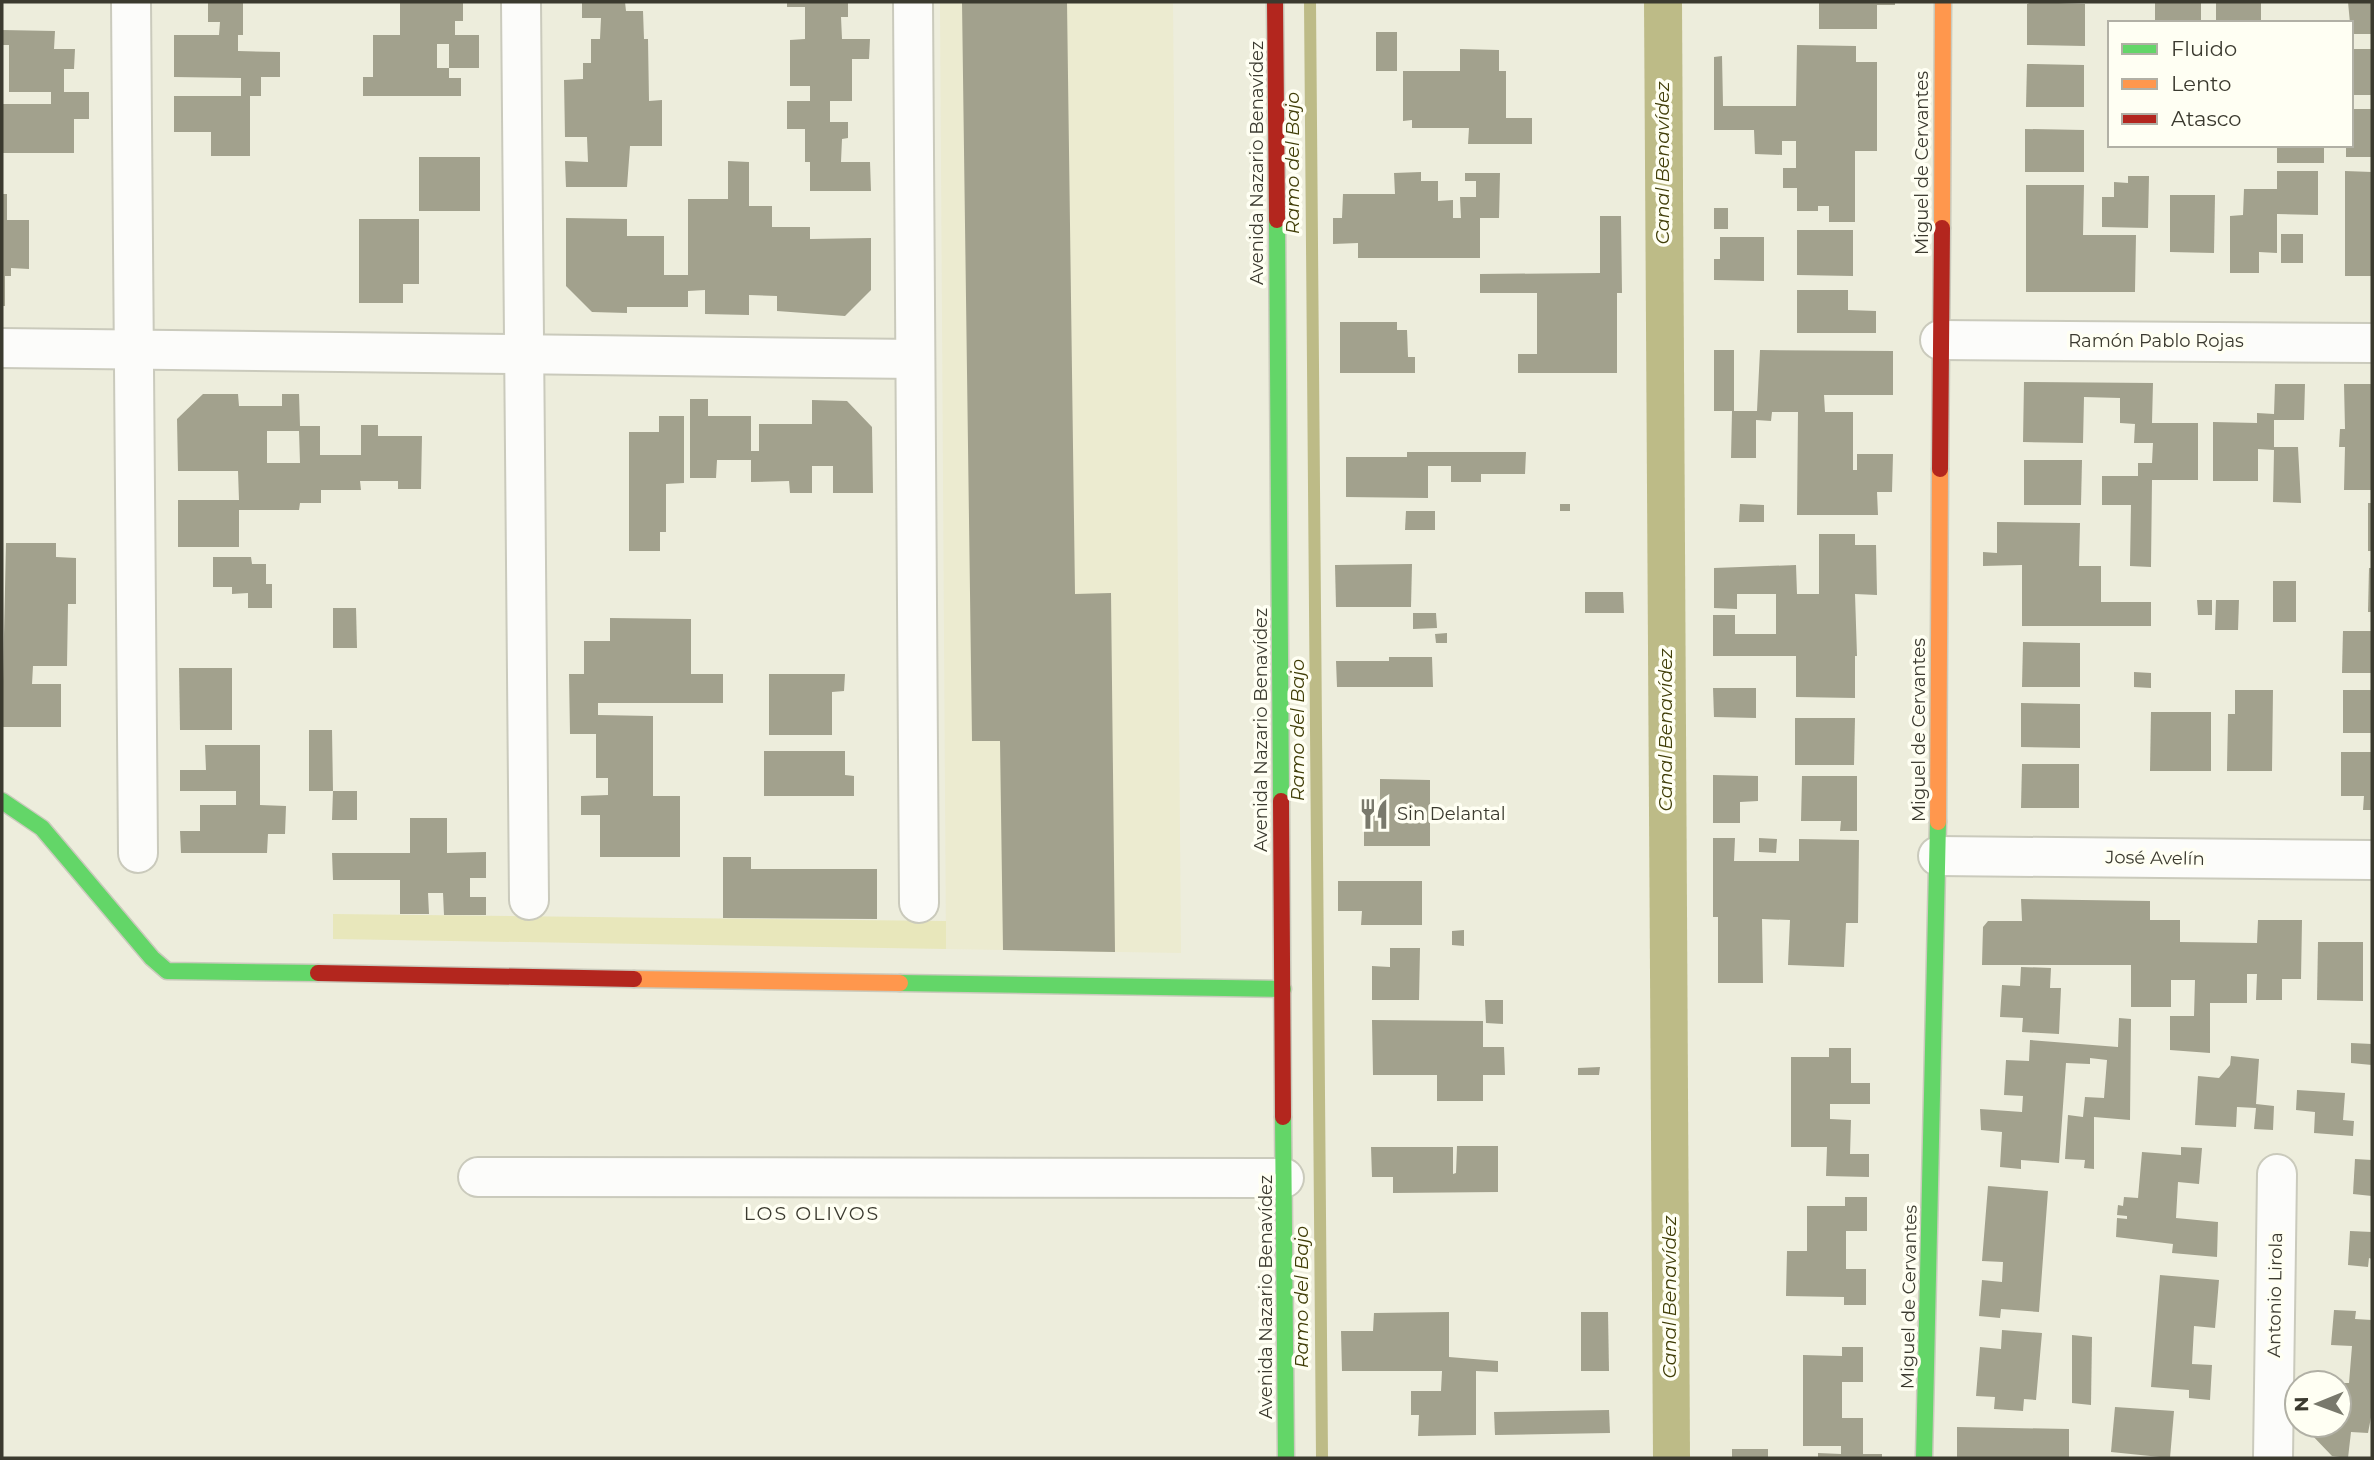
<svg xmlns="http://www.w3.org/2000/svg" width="2374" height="1460" viewBox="0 0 2374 1460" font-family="Montserrat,sans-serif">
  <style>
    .built { fill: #ecebd0 }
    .green { fill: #e8e7bb }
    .water { fill: #bdbb87 }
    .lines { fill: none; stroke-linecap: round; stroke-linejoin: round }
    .stream { stroke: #bdbb87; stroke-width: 12 }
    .building { fill: #a2a18d; fill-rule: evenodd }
    .street-casing { stroke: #cacabc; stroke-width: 42 }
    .fast-casing { stroke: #cacabc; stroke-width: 19 }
    .slow-casing { stroke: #cacabc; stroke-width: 19 }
    .jam-casing { stroke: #cacabc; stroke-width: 19 }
    .street { stroke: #fcfcfa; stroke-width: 38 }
    .fast { stroke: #63d668; stroke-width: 16 }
    .slow { stroke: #ff974d; stroke-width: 16 }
    .jam { stroke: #b3261e; stroke-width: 16 }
    .labels { text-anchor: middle; stroke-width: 7; stroke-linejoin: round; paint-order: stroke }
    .street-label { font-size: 18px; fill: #3b3a2f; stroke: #fffff3 }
    .poi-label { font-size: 18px; fill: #3b3a2f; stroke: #fffff3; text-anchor: start }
    .water-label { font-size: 19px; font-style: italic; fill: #413e08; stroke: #fffff3 }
    .neighbourhood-label { font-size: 19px; letter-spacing: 2px; fill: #3b3a2f; stroke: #fffff3 }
  </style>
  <rect width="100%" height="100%" fill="#ededdc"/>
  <!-- built -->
  <path class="built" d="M940 2H1173L1181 953 946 949Z"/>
  <!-- green -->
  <path class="green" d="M333 914 946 921V949L333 939Z"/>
  <!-- water -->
  <path class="water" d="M1644 2H1682L1690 1458H1653Z"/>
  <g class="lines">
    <!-- stream -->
    <path class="stream" d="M1310 2 1322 1458"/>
  </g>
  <!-- building -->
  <g class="building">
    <path d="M208 2H243V35H238V51L280 52V77H261V96H250V156H211V132H174V96H241V78L174 77V35H219L220 22H208Z"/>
    <path d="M400 2H463V21H455V35H479V68H449V44H437V68H449V78H461V96H363V77H373V35H400Z"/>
    <path d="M582 2H625L626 11H643L644 39H648L649 101 662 100V146H630L627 187H566L565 161 588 162 587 137H565L564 80 583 79V63H591V39H600L601 18H582Z"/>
    <path d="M787 2H848V17H841L842 39H870L869 59H852V101H830V122H848V138L842 139 841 162H870L871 191H810V162H805V129H787V101H810V86H790V40L805 39V7H787Z"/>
    <path d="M962 2H1067L1075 594 1111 593 1115 952 1003 950 1000 741H972Z"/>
    <path d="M1819 2H1895V5H1877V29H1819Z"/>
    <path d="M2032 2 2085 4V46L2027 45V4Z"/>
    <rect x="2155" y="2" width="46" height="21"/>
    <rect x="2216" y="2" width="45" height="21"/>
    <path d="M2348 2H2372V34H2351Z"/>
    <path d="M2 30 55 31 54 49H75L74 69H64V92H89V119H74V153H2V104H51V92H9V45H2Z"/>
    <rect x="1376" y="32" width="21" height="39"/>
    <path d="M1797 45 1856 46V62H1877V151H1855V222H1829V206H1818V211H1797V188H1783V168H1796V141H1782V155L1755 154 1754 130H1714V57L1722 56 1723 106H1796Z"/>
    <path d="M1460 49 1499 50V71H1506V118H1532V144H1468L1469 128H1412V120L1403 121V71H1460Z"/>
    <rect x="2351" y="49" width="21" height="46"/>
    <path d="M2027 64 2084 65V107H2026Z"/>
    <path d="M2351 109H2372V157H2346V145H2351Z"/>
    <path d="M2025 129 2084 130V172H2025Z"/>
    <rect x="2277" y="145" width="47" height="18"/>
    <rect x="419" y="157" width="61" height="54"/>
    <path d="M728 161 749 162V206H772V227H810V239L871 238V290L845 316 777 311V296L749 295V315L705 314V290L688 291V307H627V313L592 312 566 286V218L627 219V236H664V275H688V199H728Z"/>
    <path d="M2277 171H2318V215L2277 214V253L2259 252V273H2230V216L2243 215 2244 189H2277Z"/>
    <path d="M2345 171 2372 172V276H2345Z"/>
    <path d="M1421 172V181H1438V201L1453 200V218H1461L1460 197H1476V181H1465V173H1500L1499 218H1480V258H1358V243L1333 244V218H1342L1343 194H1395L1394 173Z"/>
    <path d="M2128 176H2149L2148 228 2102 227V197H2114V182L2128 183Z"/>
    <path d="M2026 185H2084L2083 235H2136L2135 292H2026Z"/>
    <path d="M2 194H7V220H29V269L11 268V276H5V306H2Z"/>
    <path d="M2170 195H2215L2214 253 2170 252Z"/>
    <rect x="1714" y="208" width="14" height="21"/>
    <path d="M1600 216H1621L1622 293H1617V373H1518V354H1537V293H1480V274L1600 273Z"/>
    <path d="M359 219H419V284H403V303H359Z"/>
    <path d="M1797 230H1853V276L1797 275Z"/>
    <rect x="2281" y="234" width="22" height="29"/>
    <path d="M1720 237H1764V281L1714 280V259H1720Z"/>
    <path d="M1797 290H1848V310L1876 311V333H1797Z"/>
    <path d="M1340 322H1397V330H1407L1408 357H1415V373H1340Z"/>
    <path d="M1714 350H1734V411H1757L1760 350 1893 351V395H1824L1825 412H1853V470H1857V454H1893L1892 492H1877L1878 515H1797L1798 412H1772L1771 421 1756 420V458H1731L1732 411H1714Z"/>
    <path d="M2024 382 2153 383 2152 423H2198V480H2152L2151 567 2130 566 2131 505H2102V476H2138V463H2152L2153 443H2134L2135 424 2120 423V398L2084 397 2083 443 2023 442Z"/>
    <path d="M2275 384H2305L2304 420H2274V447H2298L2301 503 2273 502 2274 450 2258 449V481H2213V422L2257 423V413L2274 414Z"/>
    <path d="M2344 384H2372V490H2344L2345 447H2339L2340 429H2345Z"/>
    <path d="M203 394H238L239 406H282V394H299L300 426H320V455H361V425H378V436H422L421 489H398V481H360L361 490H321V503H300L299 510H239V547H178V500H239L238 471H178L177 419ZM267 431H299L300 463H267Z"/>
    <path d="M690 399H708V416H751V451H759V424H812V400L847 401 872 427 873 493H833V466H812V493H790L789 481 751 482V460H717L716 478H690Z"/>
    <path d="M659 416H684V483L666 484V532H660V551H629V432H659Z"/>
    <path d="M1407 452H1526L1525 474H1481V482H1451V466H1428V498L1346 497V457H1407Z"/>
    <path d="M2024 460H2082L2081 505H2024Z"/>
    <rect x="2368" y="503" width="4" height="48"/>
    <rect x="1560" y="504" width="10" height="7"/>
    <path d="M1740 504 1764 505V522H1739Z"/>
    <path d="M1406 511H1435V530H1405Z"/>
    <path d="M1997 522 2080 523 2079 566H2101V602H2151V626H2022V565L1983 566V552L1997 553Z"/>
    <path d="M1819 534H1855V545H1876L1877 595 1855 594 1857 656H1855V698L1796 697V656H1713V615H1735V634H1776V594H1737V609L1714 608V568L1796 565 1797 594H1819Z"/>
    <path d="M6 543H56V557L76 558V604H68L67 666H33L32 684H61V727H2Z"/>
    <path d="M213 557H251L252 564H266V584H272V608H248V593L232 594V587H213Z"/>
    <path d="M1412 564 1411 607H1336L1335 565Z"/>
    <path d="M2369 568H2372V612H2368Z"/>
    <rect x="2273" y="581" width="23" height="41"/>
    <path d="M1585 592H1623L1624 613H1585Z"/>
    <path d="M2197 600H2212V615H2198Z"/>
    <path d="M2216 600H2239L2238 630H2215Z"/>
    <path d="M333 608H356L357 648H333Z"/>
    <path d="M1413 613H1436L1437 628 1413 629Z"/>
    <path d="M610 618 691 619V674H723V703H598V715L653 716V796H680V857H600V815H581V796L608 795V778H596V734H570L569 674H584V641H610Z"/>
    <path d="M2343 631H2372V673H2342Z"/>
    <path d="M1447 633V643H1436L1435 634Z"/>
    <path d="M2023 642 2080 643V687H2022Z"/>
    <path d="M1389 657H1432L1433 687H1337L1336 661H1389Z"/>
    <path d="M179 668H232V730H180Z"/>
    <path d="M2134 672 2151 673V688L2134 687Z"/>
    <path d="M769 674H845L844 691 832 692V735H769Z"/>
    <path d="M1713 688H1756V718L1714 717Z"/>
    <path d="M2235 690H2273L2272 771H2227L2228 714H2235Z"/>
    <rect x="2343" y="690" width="29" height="43"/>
    <path d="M2021 703 2080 704V748L2021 747Z"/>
    <path d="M2151 712H2211V771H2150Z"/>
    <path d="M1795 718H1855L1854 765H1795Z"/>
    <path d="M309 730H332L333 791H357V820H332L333 791H309Z"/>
    <path d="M205 745H260V805L286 806 285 834H268L267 853H181L180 831H200V805H236V791H180V770H206Z"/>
    <path d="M764 751H845V775L854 776V796H764Z"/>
    <path d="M2341 752H2372V810H2363L2364 796H2341Z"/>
    <path d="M2022 764H2079V808H2021Z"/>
    <path d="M1713 775 1758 776V801L1740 802V823H1713Z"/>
    <path d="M1802 776H1857V831H1840L1841 821H1801Z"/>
    <path d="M1380 779 1430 780V846H1364V806H1380Z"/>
    <path d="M410 818H447V853L486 852V878H470V897H486V915H444L443 893H428L429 914H400V880H333L332 853H410Z"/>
    <path d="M1713 838H1735L1734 861H1799V839L1859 840 1858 923H1846L1844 967 1788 965 1790 920 1762 919 1763 983H1718V917H1713Z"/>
    <path d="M1759 838 1777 839 1776 853 1759 852Z"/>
    <path d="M723 857H751V869H877V919L723 918Z"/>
    <path d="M1338 881H1422V925H1361L1362 911H1338Z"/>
    <path d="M2021 899 2150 901V920H2180V942L2257 943 2258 920H2302L2301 979H2282V1000H2256L2257 974H2247V1003H2210V1053L2170 1050V1016H2194L2195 980H2171V1007H2131V965H1982L1983 927 1988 921H2022Z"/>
    <path d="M1464 930V946L1452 945V931Z"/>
    <path d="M2318 942H2363V1001L2317 1000Z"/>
    <path d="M1390 948H1420L1419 1000H1372V966L1390 967Z"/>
    <path d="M2021 967 2051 968 2050 988H2061L2059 1034 2022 1032 2023 1018 2000 1017 2002 985 2020 986Z"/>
    <path d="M1485 1000H1503V1024L1486 1023Z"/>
    <path d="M2119 1018 2131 1019 2130 1120 2094 1117V1169L2084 1168 2085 1160 2065 1159 2068 1115 2083 1117 2085 1097 2104 1098 2107 1060 2090 1058V1064L2066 1063 2059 1163 2021 1160V1169L2000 1167 2002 1132 1981 1130 1980 1109 2022 1112 2023 1096 2004 1095 2006 1060 2029 1061 2030 1040 2118 1047Z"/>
    <path d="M1372 1020 1483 1021V1047H1504L1505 1075H1483V1101H1437V1075H1373Z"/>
    <path d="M2351 1043 2372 1044V1065L2351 1063Z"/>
    <path d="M1829 1048H1851V1083H1870V1104H1830V1119L1851 1120 1850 1154H1869V1177L1826 1176 1827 1147H1791V1057H1829Z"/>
    <path d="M2231 1056 2259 1059 2256 1104 2274 1106 2273 1130 2254 1129 2256 1108 2237 1107 2236 1127 2195 1125 2198 1076 2219 1078 2230 1065Z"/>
    <path d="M1600 1067 1599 1075H1578V1068Z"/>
    <path d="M2297 1090 2345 1093 2343 1120 2354 1121 2353 1136 2314 1133 2315 1112 2296 1110Z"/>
    <path d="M1457 1146H1498V1192L1393 1193V1177H1372L1371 1147H1453V1174L1456 1173Z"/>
    <path d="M2181 1147 2202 1148 2199 1184 2178 1182 2176 1218 2218 1222 2217 1257 2172 1253 2173 1244 2116 1237 2117 1218 2127 1219V1216L2117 1215 2118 1205 2123 1206 2124 1197 2138 1198 2142 1152 2181 1155Z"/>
    <path d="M2355 1159 2372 1160V1196L2353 1194Z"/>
    <path d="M1988 1186 2048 1191 2039 1312 2001 1309 2000 1318 1979 1316 1982 1280 2002 1282 2003 1262 1982 1261Z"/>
    <path d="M1845 1197H1867V1231H1846V1269H1866V1305H1844V1297L1786 1296 1787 1251H1807V1206H1845Z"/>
    <path d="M2350 1231 2372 1232V1259L2369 1258 2368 1267 2348 1265Z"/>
    <path d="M2160 1275 2219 1280 2215 1328 2194 1326 2192 1364 2212 1365 2210 1400 2189 1398V1390L2151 1387Z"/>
    <path d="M2334 1310 2356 1311 2355 1319 2372 1320V1412L2368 1433 2351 1432 2348 1458 2332 1456 2309 1432V1425H2339V1383H2349L2352 1346 2331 1345Z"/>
    <path d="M1449 1312V1357L1498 1361V1372L1476 1371V1435L1418 1436 1419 1415H1411V1391H1441L1442 1371H1342L1341 1331H1373L1374 1313Z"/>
    <path d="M1581 1312H1608L1609 1371H1581Z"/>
    <path d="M2002 1330 2042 1333 2036 1400 2024 1399 2023 1411 1994 1409 1995 1397 1976 1396 1980 1347 2001 1349Z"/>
    <path d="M2072 1335 2092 1337 2091 1405 2072 1403Z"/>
    <path d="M1842 1347H1863V1382H1842V1418H1863V1454H1882V1458H1818V1453L1841 1454V1446H1803V1355L1842 1356Z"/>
    <path d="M2115 1407 2174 1411 2170 1458 2111 1452Z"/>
    <path d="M1609 1410 1610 1433 1495 1435 1494 1412Z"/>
    <path d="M1957 1427 2069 1429V1458H1957Z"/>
    <rect x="1732" y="1449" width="36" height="9"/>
  </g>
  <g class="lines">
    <defs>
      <g id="street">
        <path d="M131 2 138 853"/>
        <path d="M521 2 529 900"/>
        <path d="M913 2 919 903"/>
        <path d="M1940 340 2372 343"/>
        <path d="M2 348 915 359"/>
        <path d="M1938 856 2372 860"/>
        <path d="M478 1177 1284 1178"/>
        <path d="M2273 1458 2277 1174"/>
      </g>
      <g id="fast">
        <path d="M1277 220 1281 801"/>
        <path d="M2 801 42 828 152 958 167 971 318 973"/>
        <path d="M900 983 1283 989"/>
        <path d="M1283 1117 1286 1458"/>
        <path d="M1924 1458 1938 822"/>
      </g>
      <g id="slow">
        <path d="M1942 228 1943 2"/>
        <path d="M1938 822 1940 469"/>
        <path d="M634 979 900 983"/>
      </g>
      <g id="jam">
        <path d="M1275 2 1277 220"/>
        <path d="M1940 469 1942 228"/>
        <path d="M1281 801 1283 1117"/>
        <path d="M318 973 634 979"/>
      </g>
    </defs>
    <!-- street casing -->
    <use href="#street" class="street-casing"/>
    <!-- fast casing -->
    <use href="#fast" class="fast-casing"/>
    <!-- slow casing -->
    <use href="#slow" class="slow-casing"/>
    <!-- jam casing -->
    <use href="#jam" class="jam-casing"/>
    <!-- street -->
    <use href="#street" class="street"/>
    <!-- fast -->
    <use href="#fast" class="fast"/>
    <!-- slow -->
    <use href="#slow" class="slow"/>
    <!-- jam -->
    <use href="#jam" class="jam"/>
  </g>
  <!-- icons -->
  <defs>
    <symbol id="restaurant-bare" viewBox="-9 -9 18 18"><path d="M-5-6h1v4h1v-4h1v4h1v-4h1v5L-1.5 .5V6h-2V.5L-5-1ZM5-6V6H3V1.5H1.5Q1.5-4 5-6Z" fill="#79796c" stroke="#fffff3" stroke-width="2.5" paint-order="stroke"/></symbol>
  </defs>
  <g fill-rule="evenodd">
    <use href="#restaurant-bare" x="1352" y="792" width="44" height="44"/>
  </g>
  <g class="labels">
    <!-- street labels -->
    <g class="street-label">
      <text transform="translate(1257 163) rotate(-90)" y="6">Avenida Nazario Benavídez</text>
      <text transform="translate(1922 163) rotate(-90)" y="6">Miguel de Cervantes</text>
      <text x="2156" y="347">Ramón Pablo Rojas</text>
      <text transform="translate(1261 730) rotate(-90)" y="6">Avenida Nazario Benavídez</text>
      <text transform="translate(1919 730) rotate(-90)" y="6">Miguel de Cervantes</text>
      <text transform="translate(2155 858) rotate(1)" y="6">José Avelín</text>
      <text transform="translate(2275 1295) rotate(-89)" y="6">Antonio Lirola</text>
      <text transform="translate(1266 1297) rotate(-90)" y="6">Avenida Nazario Benavídez</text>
      <text transform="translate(1909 1297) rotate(-89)" y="6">Miguel de Cervantes</text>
    </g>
    <!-- poi labels -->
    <g class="poi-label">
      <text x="1397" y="820">Sin Delantal</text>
    </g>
    <!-- water labels -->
    <g class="water-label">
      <text transform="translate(1292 163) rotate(-90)" y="7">Ramo del Bajo</text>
      <text transform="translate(1662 163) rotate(-90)" y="7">Canal Benavídez</text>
      <text transform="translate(1297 730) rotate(-90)" y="7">Ramo del Bajo</text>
      <text transform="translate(1665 730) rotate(-90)" y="7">Canal Benavídez</text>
      <text transform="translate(1301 1297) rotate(-90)" y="7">Ramo del Bajo</text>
      <text transform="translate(1669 1297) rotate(-90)" y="7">Canal Benavídez</text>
    </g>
    <!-- neighbourhood labels -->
    <g class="neighbourhood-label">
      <text x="812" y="1220">LOS OLIVOS</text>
    </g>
  </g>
  <!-- border -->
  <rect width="2374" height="1460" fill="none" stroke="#3b3a2f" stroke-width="7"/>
  <!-- legend -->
  <rect x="2108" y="21" width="245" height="126" fill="#fffff3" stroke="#b1b0a5" stroke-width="2"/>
  <rect x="2122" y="44" width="35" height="10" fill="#63d668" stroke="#b1b0a5" stroke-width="2"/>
  <text x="2171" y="56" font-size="21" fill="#3b3a2f">Fluido</text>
  <rect x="2122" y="79" width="35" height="10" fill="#ff974d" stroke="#b1b0a5" stroke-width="2"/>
  <text x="2171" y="91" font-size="21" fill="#3b3a2f">Lento</text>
  <rect x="2122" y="114" width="35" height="10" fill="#b3261e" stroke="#b1b0a5" stroke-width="2"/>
  <text x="2171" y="126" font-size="21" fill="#3b3a2f">Atasco</text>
  <!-- north arrow -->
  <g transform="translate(2318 1404) rotate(269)"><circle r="33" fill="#fffff3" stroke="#b1b0a5" stroke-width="2"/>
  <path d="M0-5L12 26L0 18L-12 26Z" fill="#79796c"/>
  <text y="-10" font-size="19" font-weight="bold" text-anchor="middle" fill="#3b3a2f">N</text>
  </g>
</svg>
